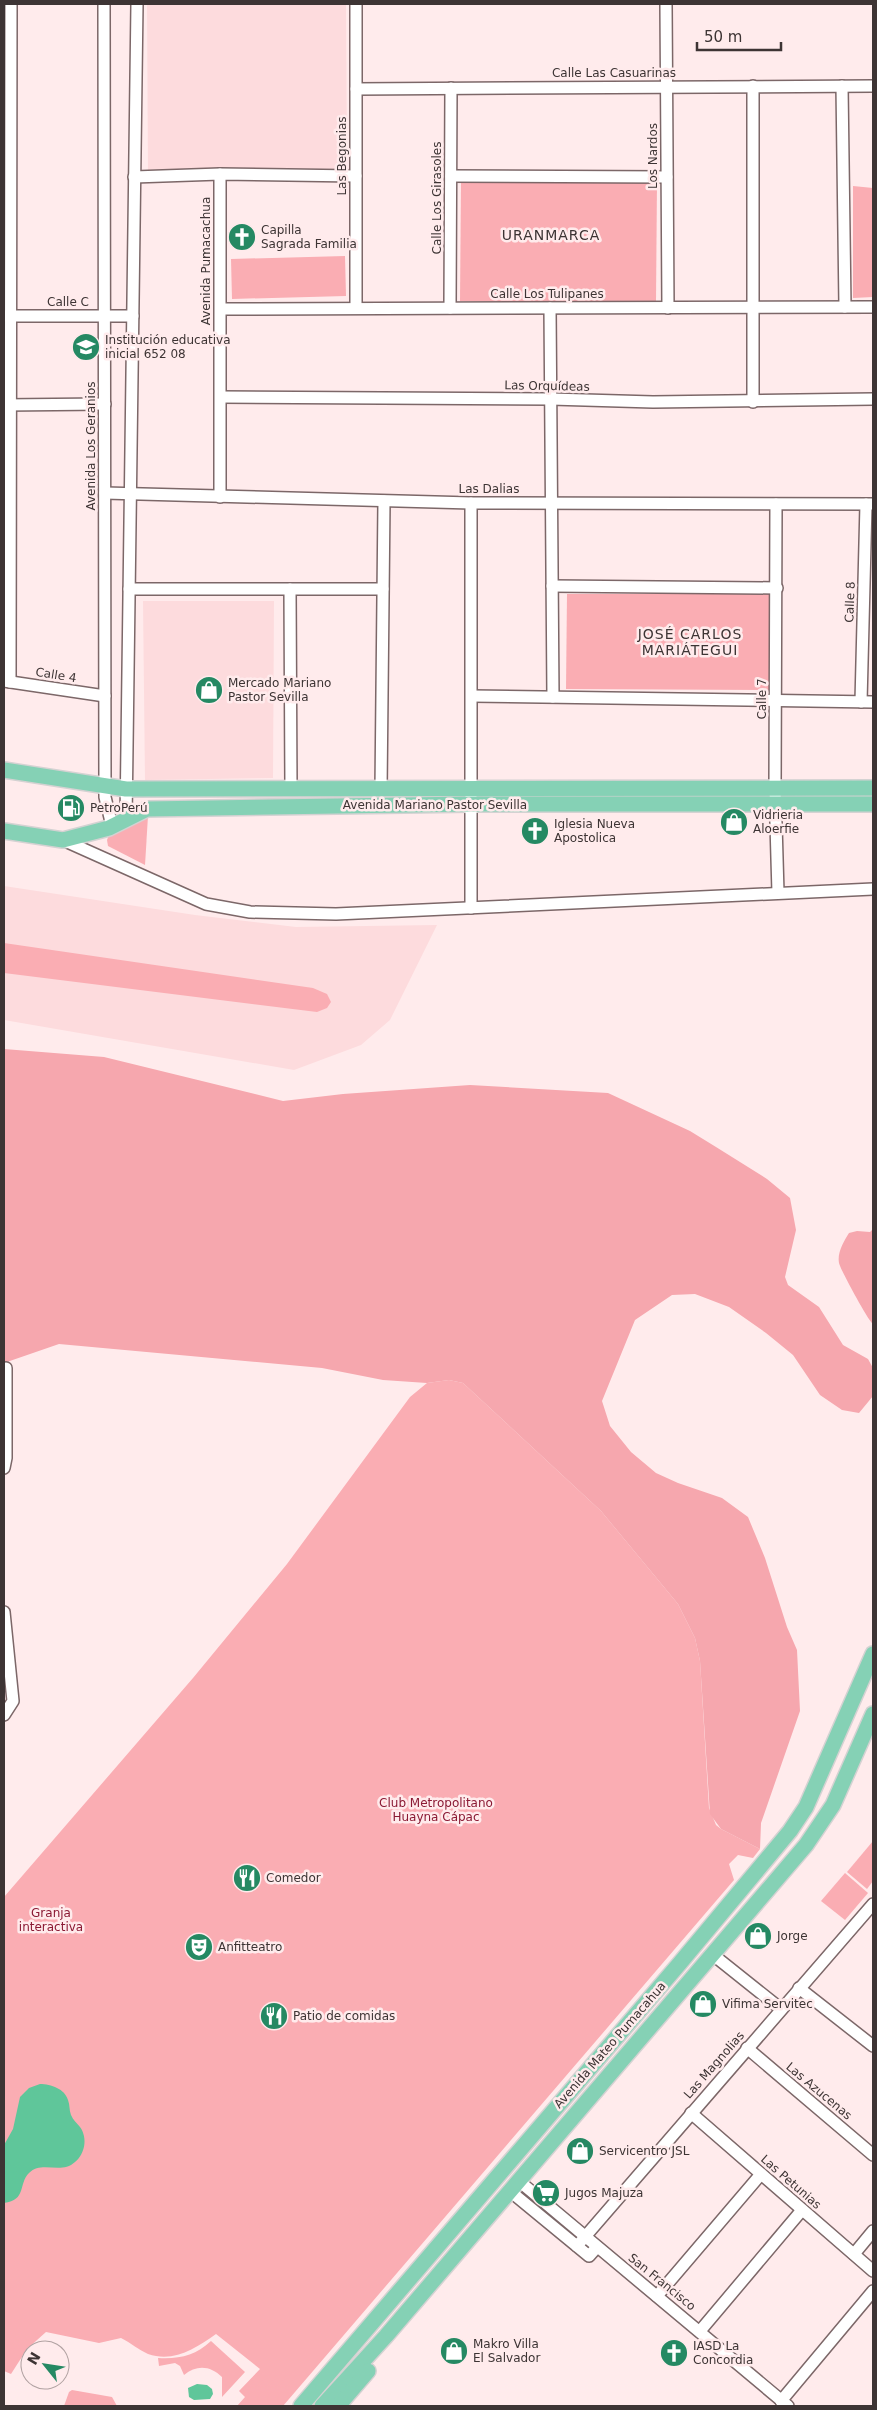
<svg xmlns="http://www.w3.org/2000/svg" width="877" height="2410" viewBox="0 0 877 2410" font-family="'DejaVu Sans',sans-serif">
  <style>
    .built { fill: #fddbdd }
    .green { fill: #faadb3 }
    .forest { fill: #f6a7ae }
    .water { fill: #5fc69a }
    .lines { fill: none; stroke-linecap: round; stroke-linejoin: round }
    .minor-casing { stroke: #7c6768; stroke-width: 14 }
    .major-casing { stroke: #d4d2d2; stroke-width: 18 }
    .minor { stroke: #fff; stroke-width: 11 }
    .major { stroke: #85d1b5; stroke-width: 15 }
    .labels { text-anchor: middle; stroke-width: 5; stroke-linejoin: round; paint-order: stroke }
    .street-label { font-size: 12px; fill: #3d3434; stroke: #ffebec }
    .poi-label { font-size: 12px; fill: #3d3434; stroke: #ffebec; text-anchor: start }
    .park-label { font-size: 12px; fill: #8b1a34; stroke: #ffebec }
    .neighbourhood-label { font-size: 14px; letter-spacing: 1px; fill: #3d3434; stroke: #ffebec }
  </style>
  <rect width="100%" height="100%" fill="#ffebec"/>
  <!-- built -->
  <g class="built">
    <path d="M147 4H346L347 170 148 173Z"/>
    <path d="M143 601H274L273 778 145 780Z"/>
    <path d="M4 886 195 915 296 927 437 925 390 1020 361 1045 294 1070 4 1020Z"/>
  </g>
  <!-- green -->
  <g class="green">
    <path d="M461 181 657 182 656 302 460 301Z"/>
    <path d="M853 186 873 188V297L853 298Z"/>
    <path d="M345 256 346 296 232 299 231 259Z"/>
    <path d="M567 594H769V690L566 689Z"/>
    <path d="M148 816 145 865 108 846 107 840 109 835Z"/>
    <path d="M4 943 313 988 327 994 331 1002 327 1008 317 1012 4 973Z"/>
    <path d="M449 1380 463 1383 601 1511 678 1604 695 1638 700 1661 709 1808 716 1825 721 1829 760 1849 753 1858 738 1855 729 1864 734 1880 283 2406H237L245 2397 239 2391 260 2369 216 2334C196 2348 174 2363 148 2354 139 2350 131 2343 121 2338L99 2343 46 2332 27 2349 11 2374 4 2371V1897L193 1678 287 1564 410 1397 427 1383Z"/>
    <path d="M873 1841V1881L867 1889 847 1872Z"/>
    <path d="M845 1873 868 1893 845 1920 821 1901Z"/>
    <path d="M211 2341 245 2372 222 2397V2377C211 2366 197 2364 184 2375L180 2366 175 2363 159 2366 158 2358C180 2359 195 2356 211 2341Z"/>
    <path d="M72 2390 112 2397 117 2406H64L69 2392Z"/>
  </g>
  <!-- forest -->
  <g class="forest">
    <path d="M4 1049 104 1057 283 1101 343 1094 470 1085 608 1093 690 1131 716 1147 767 1179 790 1198 796 1230 785 1277 788 1285 819 1307 843 1345 868 1359 873 1368V1396L859 1413 842 1410 820 1395 793 1355 766 1333 729 1307 695 1294 672 1295 635 1320 602 1401 610 1426 631 1452 656 1473 678 1483 722 1498 748 1517 765 1558 787 1627 797 1650 800 1711 761 1823 760 1849 721 1829 710 1814 700 1661 695 1638 678 1604 601 1511 463 1383 449 1380 427 1383 383 1380 322 1368 59 1344 4 1363Z"/>
    <path d="M873 1229V1324C869 1322 840 1269 839 1263 837 1253 844 1241 849 1233L857 1231 870 1232Z"/>
  </g>
  <!-- water -->
  <g class="water">
    <path d="M40 2084C51 2084 65 2089 68 2100 70 2105 69 2110 71 2115 73 2120 77 2123 80 2127 88 2138 85 2154 75 2162 61 2175 42 2160 29 2173 18 2184 27 2200 4 2203V2145L13 2129 20 2097 29 2088Z"/>
    <path d="M197 2384 207 2385 212 2389 213 2394 210 2399 194 2400 189 2397 188 2388Z"/>
  </g>
  <g class="lines">
    <defs>
      <g id="minor">
        <path d="M104 4 105 797 112 826"/>
        <path d="M356 4V308"/>
        <path d="M666 4 668 308"/>
        <path d="M753 86V402"/>
        <path d="M842 86 845 307"/>
        <path d="M356 89 873 86"/>
        <path d="M220 174V497"/>
        <path d="M451 176 667 177"/>
        <path d="M134 177 220 174 356 176"/>
        <path d="M450 308 451 88"/>
        <path d="M550 308 553 697"/>
        <path d="M221 309 873 307"/>
        <path d="M4 316H133"/>
        <path d="M221 397 551 399 653 402 873 399"/>
        <path d="M4 405 105 404"/>
        <path d="M105 493 471 503 873 504"/>
        <path d="M776 504 775 789 778 893"/>
        <path d="M552 586 777 588"/>
        <path d="M129 589H383"/>
        <path d="M290 589 291 790"/>
        <path d="M4 681 105 696"/>
        <path d="M10 682 11 4"/>
        <path d="M472 696 873 702"/>
        <path d="M861 702 866 504"/>
        <path d="M381 790 384 501"/>
        <path d="M126 820 137 4"/>
        <path d="M63 840 206 904 250 912 336 914 873 889"/>
        <path d="M471 908V503"/>
        <path d="M4 1468 6 1458V1368"/>
        <path d="M4 1612 13 1701 4 1715"/>
        <path d="M712 1954 781 2009"/>
        <path d="M799 1988 873 2046"/>
        <path d="M747 2048 873 2155"/>
        <path d="M691 2113 873 2271"/>
        <path d="M519 2181 788 2406"/>
        <path d="M510 2191 589 2256 597 2247"/>
        <path d="M577 2246 873 1904"/>
        <path d="M854 2254 873 2231"/>
        <path d="M657 2296 761 2174"/>
        <path d="M700 2331 802 2210"/>
        <path d="M781 2401 873 2291"/>
      </g>
      <g id="major">
        <path d="M4 770 126 789 873 788"/>
        <path d="M4 831 63 840 109 828 147 809 471 804H873"/>
        <path d="M301 2406 680 1963 790 1831 806 1807 873 1654"/>
        <path d="M322 2406 386 2336 806 1845 833 1805 873 1714"/>
        <path d="M338 2406 368 2371"/>
      </g>
    </defs>
    <!-- minor casing -->
    <use href="#minor" class="minor-casing"/>
    <!-- major casing -->
    <use href="#major" class="major-casing"/>
    <!-- minor -->
    <use href="#minor" class="minor"/>
    <!-- major -->
    <use href="#major" class="major"/>
  </g>
  <!-- icons -->
  <defs>
    <symbol id="church-disc" viewBox="-11 -11 22 22"><circle r="9.5" fill="#258963" stroke="#ffebec"/><path d="M-1.2-6h2.4v3.5h3.3v2.4h-3.3V6h-2.4V-.1h-3.3v-2.4h3.3Z" fill="#fff"/></symbol>
    <symbol id="school-disc" viewBox="-11 -11 22 22"><circle r="9.5" fill="#258963" stroke="#ffebec"/><path d="M0-5L7-2L0 1L-7-2ZM-4 1L0 2.5L4 1V4Q0 6-4 4Z" fill="#fff"/></symbol>
    <symbol id="shop-disc" viewBox="-11 -11 22 22"><circle r="9.5" fill="#258963" stroke="#ffebec"/><path d="M-5-2.5h2.3a2.7 3.5 0 0 1 5.4 0H5L5.5 6h-11ZM-1.5-2.5h3a1.5 2.3 0 0 0-3 0Z" fill="#fff"/></symbol>
    <symbol id="fuel-disc" viewBox="-11 -11 22 22"><circle r="9.5" fill="#258963" stroke="#ffebec"/><path d="M-5.5-6h7V0h2V4h1.3V-2.5L3-4.5l.8-.8L6-3V5H2.5V1h-1V6h-7ZM-4.2-4.7v3.2H.2V-4.7Z" fill="#fff"/></symbol>
    <symbol id="restaurant-disc" viewBox="-11 -11 22 22"><circle r="9.5" fill="#258963" stroke="#ffebec"/><path d="M-5-6h1v4h1v-4h1v4h1v-4h1v5L-1.5 .5V6h-2V.5L-5-1ZM5-6V6H3V1.5H1.5Q1.5-4 5-6Z" fill="#fff"/></symbol>
    <symbol id="theatre-disc" viewBox="-11 -11 22 22"><circle r="9.5" fill="#258963" stroke="#ffebec"/><path d="M-5-5.5Q0-4 5-5.5V0Q5 5 0 6Q-5 5-5 0ZM-3.3-2.5H-1v1.5H-3.3ZM1-2.5H3.3v1.5H1ZM-2.8 1Q0 5.5 2.8 1Z" fill="#fff"/></symbol>
    <symbol id="supermarket-disc" viewBox="-11 -11 22 22"><circle r="9.5" fill="#258963" stroke="#ffebec"/><path d="M-6-5.5h2.5l.6 2H6L4.5 2H-2.5L-4.4-4H-6ZM-1.5 3.2a1.3 1.3 0 1 0 .1 0ZM3 3.2a1.3 1.3 0 1 0 .1 0Z" fill="#fff"/></symbol>
  </defs>
  <g fill-rule="evenodd">
    <use href="#church-disc" x="226" y="221" width="32" height="32"/>
    <use href="#school-disc" x="70" y="331" width="32" height="32"/>
    <use href="#shop-disc" x="193" y="674" width="32" height="32"/>
    <use href="#fuel-disc" x="55" y="792" width="32" height="32"/>
    <use href="#shop-disc" x="718" y="806" width="32" height="32"/>
    <use href="#church-disc" x="519" y="815" width="32" height="32"/>
    <use href="#restaurant-disc" x="231" y="1862" width="32" height="32"/>
    <use href="#shop-disc" x="742" y="1920" width="32" height="32"/>
    <use href="#theatre-disc" x="183" y="1931" width="32" height="32"/>
    <use href="#shop-disc" x="687" y="1988" width="32" height="32"/>
    <use href="#restaurant-disc" x="258" y="2000" width="32" height="32"/>
    <use href="#shop-disc" x="564" y="2135" width="32" height="32"/>
    <use href="#supermarket-disc" x="530" y="2177" width="32" height="32"/>
    <use href="#shop-disc" x="438" y="2335" width="32" height="32"/>
    <use href="#church-disc" x="658" y="2337" width="32" height="32"/>
  </g>
  <g class="labels">
    <!-- street labels -->
    <g class="street-label">
      <text x="614" y="77">Calle Las Casuarinas</text>
      <text transform="translate(342 156) rotate(-90)" y="4">Las Begonias</text>
      <text transform="translate(653 156) rotate(-90)" y="4">Los Nardos</text>
      <text transform="translate(437 198) rotate(-90)" y="4">Calle Los Girasoles</text>
      <text transform="translate(206 261) rotate(-90)" y="4">Avenida Pumacachua</text>
      <text x="547" y="298">Calle Los Tulipanes</text>
      <text x="68" y="306">Calle C</text>
      <text transform="translate(547 386) rotate(1)" y="4">Las Orquídeas</text>
      <text transform="translate(91 446) rotate(-90)" y="4">Avenida Los Geranios</text>
      <text x="489" y="493">Las Dalias</text>
      <text transform="translate(850 602) rotate(-88)" y="4">Calle 8</text>
      <text transform="translate(56 675) rotate(9)" y="4">Calle 4</text>
      <text transform="translate(762 699) rotate(-90)" y="4">Calle 7</text>
      <text x="435" y="809">Avenida Mariano Pastor Sevilla</text>
      <text transform="translate(610 2045) rotate(-49)" y="4">Avenida Mateo Pumacahua</text>
      <text transform="translate(714 2065) rotate(-49)" y="4">Las Magnolias</text>
      <text transform="translate(819 2091) rotate(40)" y="4">Las Azucenas</text>
      <text transform="translate(791 2182) rotate(41)" y="4">Las Petunias</text>
      <text transform="translate(662 2282) rotate(39)" y="4">San Francisco</text>
    </g>
    <!-- poi labels -->
    <g class="poi-label">
      <text x="261" y="234">Capilla<tspan x="261" dy="14">Sagrada Familia</tspan></text>
      <text x="105" y="344">Institución educativa<tspan x="105" dy="14">inicial 652 08</tspan></text>
      <text x="228" y="687">Mercado Mariano<tspan x="228" dy="14">Pastor Sevilla</tspan></text>
      <text x="90" y="812">PetroPerú</text>
      <text x="753" y="819">Vidrieria<tspan x="753" dy="14">Aloerfie</tspan></text>
      <text x="554" y="828">Iglesia Nueva<tspan x="554" dy="14">Apostolica</tspan></text>
      <text x="266" y="1882">Comedor</text>
      <text x="777" y="1940">Jorge</text>
      <text x="218" y="1951">Anfitteatro</text>
      <text x="722" y="2008">Vifima Servitec</text>
      <text x="293" y="2020">Patio de comidas</text>
      <text x="599" y="2155">Servicentro JSL</text>
      <text x="565" y="2197">Jugos Majuza</text>
      <text x="473" y="2348">Makro Villa<tspan x="473" dy="14">El Salvador</tspan></text>
      <text x="693" y="2350">IASD La<tspan x="693" dy="14">Concordia</tspan></text>
    </g>
    <!-- park labels -->
    <g class="park-label">
      <text x="436" y="1807">Club Metropolitano<tspan x="436" dy="14">Huayna Cápac</tspan></text>
      <text x="51" y="1917">Granja<tspan x="51" dy="14">interactiva</tspan></text>
    </g>
    <!-- neighbourhood labels -->
    <g class="neighbourhood-label">
      <text x="551" y="240">URANMARCA</text>
      <text x="690" y="639">JOSÉ CARLOS<tspan x="690" dy="16">MARIÁTEGUI</tspan></text>
    </g>
  </g>
  <!-- border -->
  <rect width="877" height="2410" fill="none" stroke="#3d3434" stroke-width="10"/>
  <!-- north arrow -->
  <g transform="translate(45 2365) rotate(300)"><circle r="24" fill="#ffebec" stroke="#b1a2a2"/>
  <path d="M0-4L9 19L0 12L-9 19Z" fill="#258963"/>
  <text y="-8" font-size="14" font-weight="bold" text-anchor="middle" fill="#3d3434">N</text>
  </g>
  <!-- scale -->
  <path d="M697 42v8h84v-8" fill="none" stroke="#3d3434" stroke-width="2.5"/>
  <text x="704" y="42" font-size="15" fill="#3d3434" stroke="#ffebec" stroke-width="4" paint-order="stroke">50 m</text>
</svg>
